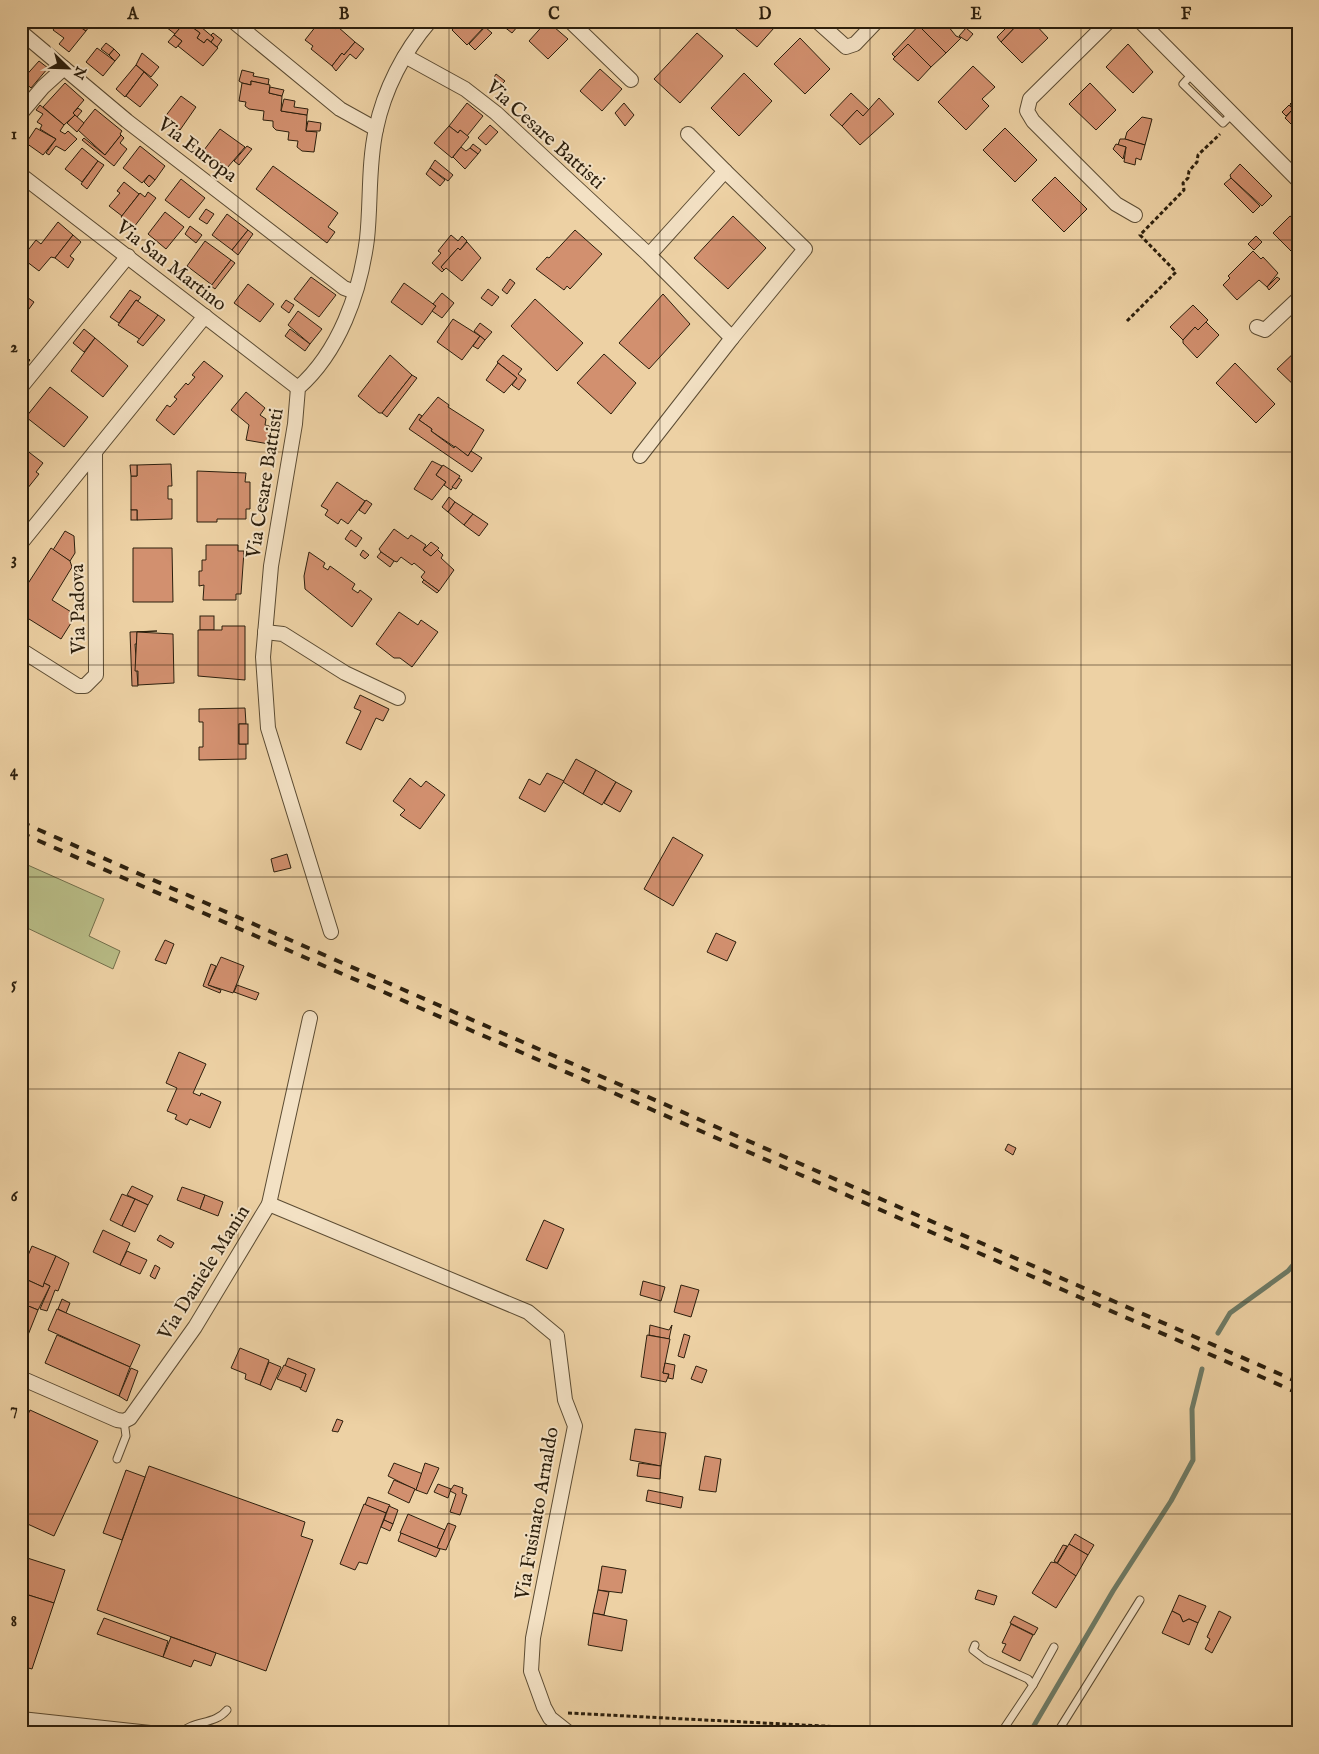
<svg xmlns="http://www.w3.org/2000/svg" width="1319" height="1754" viewBox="0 0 1319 1754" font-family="'IM FELL English',serif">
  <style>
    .green { fill: #b8bc86; stroke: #726e4a }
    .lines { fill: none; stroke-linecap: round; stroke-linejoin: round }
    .stream { stroke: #6e7b66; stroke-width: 5 }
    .building { fill: #d2906f; stroke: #2c1f0d }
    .lane-casing { stroke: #5c4c33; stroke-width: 9 }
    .street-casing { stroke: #5c4c33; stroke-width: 16 }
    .path { stroke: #2c1f0d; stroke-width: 3; stroke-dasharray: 4 2.5; stroke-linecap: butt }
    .lane { stroke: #f3e1c4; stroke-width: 7 }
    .street { stroke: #f3e1c4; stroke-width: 14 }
    .rail { stroke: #2c1f0d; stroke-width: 4; stroke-dasharray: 9 9; stroke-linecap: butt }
    .grid { fill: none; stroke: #2c1f0d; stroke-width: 1; stroke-opacity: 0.55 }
    .labels { text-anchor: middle; stroke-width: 4; stroke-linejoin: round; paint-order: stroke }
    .street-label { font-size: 20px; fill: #2c1f0d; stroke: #f3e1c4 }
    .neatline { fill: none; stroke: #2c1f0d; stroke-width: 2 }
    .grid-label { font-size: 16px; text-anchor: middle; font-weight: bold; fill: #2c1f0d }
  </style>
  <rect width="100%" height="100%" fill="#edd1a4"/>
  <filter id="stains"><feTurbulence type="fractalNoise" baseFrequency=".004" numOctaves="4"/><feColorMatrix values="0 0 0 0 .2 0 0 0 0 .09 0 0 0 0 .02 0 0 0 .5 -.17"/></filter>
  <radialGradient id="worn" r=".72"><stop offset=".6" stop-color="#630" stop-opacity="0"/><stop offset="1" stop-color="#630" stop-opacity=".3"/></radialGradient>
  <!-- green -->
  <path class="green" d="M21 862 104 899 89 936 120 951 113 969 21 925Z"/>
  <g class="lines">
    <!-- stream -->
    <g class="stream">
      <path d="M1218 1333 1230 1313 1288 1271 1298 1259"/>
      <path d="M1032 1729 1113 1591 1171 1501 1193 1460 1192 1409 1202 1369"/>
    </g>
  </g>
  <!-- building -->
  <g class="building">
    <path d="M60 21H71L86 31 69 52 59 44 64 38 53 30Z"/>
    <path d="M78 21H93L86 31 76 24Z"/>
    <path d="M171 21H194L214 38 211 42 207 39 204 43 197 38 200 33 185 22 175 34 166 27Z"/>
    <path d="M320 21H327L336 29 338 27 355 42 344 55 342 53 332 66 311 49 313 46 305 40Z"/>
    <path d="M460 21H482L486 25 467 45 452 30Z"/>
    <path d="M507 21H512L518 26 512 33 503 26Z"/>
    <path d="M547 21 568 39 548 59 529 41Z"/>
    <path d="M735 21H770L774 28 757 47 731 25Z"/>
    <path d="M923 21H928L921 28 946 53 931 67 908 44 895 57 892 54Z"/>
    <path d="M928 21H944L956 36 961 38 946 53 921 28Z"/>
    <path d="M1013 21H1021L1001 42 997 37Z"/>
    <path d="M1021 21H1032L1048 38 1022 63 1001 42Z"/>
    <path d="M1288 21H1298V32Z"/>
    <path d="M185 22 200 33 197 38 204 43 207 39 218 48 203 66 178 46 182 41 174 35Z"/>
    <path d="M485 27 492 33 475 50 469 44Z"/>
    <path d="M966 28 973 34 967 41 959 36Z"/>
    <path d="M213 33 222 40 217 47 211 42 214 38 211 35Z"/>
    <path d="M697 33 723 56 680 103 654 79Z"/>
    <path d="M174 35 182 41 176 48 168 42Z"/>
    <path d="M800 38 830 69 805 94 774 64Z"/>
    <path d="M355 42 364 49 356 59 350 54 336 71 332 66 342 53 344 55Z"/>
    <path d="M106 43 114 49 109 55 101 49Z"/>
    <path d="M908 44 931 67 918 81 893 59Z"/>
    <path d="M1128 44 1153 72 1133 93 1106 67Z"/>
    <path d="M97 48 115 61 103 76 86 62Z"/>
    <path d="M114 49 120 55 115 61 109 55Z"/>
    <path d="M142 53 159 67 151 77 136 65Z"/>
    <path d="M39 61 48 68 31 88 22 80Z"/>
    <path d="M136 65 144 72 125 97 116 89Z"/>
    <path d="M973 66 995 87 982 99 989 106 966 130 938 102Z"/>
    <path d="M600 69 622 89 602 111 580 91Z"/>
    <path d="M242 70 254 73 253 76 269 79 268 85 251 81V85L242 83 239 81Z"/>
    <path d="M144 72 158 85 140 107 126 96Z"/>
    <path d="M744 73 772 101 739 136 711 108Z"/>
    <path d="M496 74 505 81 500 86 493 79Z"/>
    <path d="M251 81 270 85 269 93 282 96 281 111 307 115 306 131 317 132 314 152 302 151 297 147 298 141 288 140 289 132 276 130 273 127V121L263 120 264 111 249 109 245 106 246 102 239 101 242 83 251 85Z"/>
    <path d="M65 83 84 100 73 113 75 115 64 125 43 107Z"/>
    <path d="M1090 83 1116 110 1096 130 1069 104Z"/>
    <path d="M270 87 284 90 282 96 269 93Z"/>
    <path d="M851 93 869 110 863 116 857 110 842 126 830 115Z"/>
    <path d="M181 96 196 107 180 130 164 118Z"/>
    <path d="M1298 96V130H1297L1285 118 1293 109 1290 104Z"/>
    <path d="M879 98 894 114 860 145 842 126 857 110 863 116Z"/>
    <path d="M284 99 295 101 294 107 308 109 307 115 281 111Z"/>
    <path d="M467 103 483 116 467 136 460 130 458 133 449 126Z"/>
    <path d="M624 103 634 115 625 126 615 113Z"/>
    <path d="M40 105 64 125 60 131 65 134 68 131 77 139 65 151 56 146 49 155 46 153 56 139 40 129 42 125 37 122 43 114 36 110Z"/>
    <path d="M1289 105 1293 109 1286 116 1282 112Z"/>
    <path d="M78 108 82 111 77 117 73 113Z"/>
    <path d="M95 109 122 131 120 134 121 135 105 155 78 130Z"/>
    <path d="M75 115 84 123 77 132 67 123Z"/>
    <path d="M1142 117 1152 119 1145 145 1125 139 1127 132Z"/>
    <path d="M308 121 321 123 320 131H306Z"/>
    <path d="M490 125 498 132 486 145 478 138Z"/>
    <path d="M449 126 458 133 460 130 469 137 452 158 434 143Z"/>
    <path d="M36 128 56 139 43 155 26 143Z"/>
    <path d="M1005 128 1037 160 1015 182 983 150Z"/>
    <path d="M220 129 245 147 227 168 204 150Z"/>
    <path d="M121 135 124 138 120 143 127 149 114 166 82 140 84 138 105 155Z"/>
    <path d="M1120 139H1125L1145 145 1141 160 1136 158 1135 165 1124 162 1126 147 1118 145Z"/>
    <path d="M473 144 481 150 478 154 470 148Z"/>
    <path d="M1116 144 1126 147 1123 159 1113 149Z"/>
    <path d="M140 146 165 166 155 180 149 175 142 183 123 168Z"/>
    <path d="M247 146 252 149 239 165 234 161Z"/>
    <path d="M461 147 466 151 470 148 478 154 465 169 453 157Z"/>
    <path d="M82 148 98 161 82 182 65 169Z"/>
    <path d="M435 160 453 175 448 181 430 168Z"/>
    <path d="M98 161 104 165 87 189 81 184Z"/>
    <path d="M1240 164 1272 196 1262 206 1231 178 1230 175Z"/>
    <path d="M273 166 338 213 328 227 335 232 327 243 256 189Z"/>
    <path d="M430 168 445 180 440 186 426 174Z"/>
    <path d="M149 175 155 180 149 187 144 182Z"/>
    <path d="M1055 177 1087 209 1064 232 1032 200Z"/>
    <path d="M1231 178 1260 206 1253 213 1224 184Z"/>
    <path d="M181 179 205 198 189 218 165 200Z"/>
    <path d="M124 182 139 194 122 216 109 206 120 193 117 191Z"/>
    <path d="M148 192 156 198 134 227 121 217 140 193 145 197Z"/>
    <path d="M206 209 214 214 207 224 199 219Z"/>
    <path d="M165 212 184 227 166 249 148 234Z"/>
    <path d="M227 214 248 230 232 250 212 235Z"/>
    <path d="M1297 214 1298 215V258L1273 233 1290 216 1293 218Z"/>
    <path d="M733 216 766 248 728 289 694 258Z"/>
    <path d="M58 222 73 235 55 258 51 257 39 271 22 258 36 240 41 244Z"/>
    <path d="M190 226 202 235 196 243 185 234Z"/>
    <path d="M248 230 253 234 238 255 232 250Z"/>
    <path d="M575 230 602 254 570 289 567 286 564 290 536 269 547 257 549 258Z"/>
    <path d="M73 235 81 242 70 256 74 259 68 268 55 258Z"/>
    <path d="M451 235 458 241 462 236 467 241 460 250 458 248 441 267 444 270 442 272 432 263 441 253 438 251Z"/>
    <path d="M1256 236 1262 242 1254 250 1248 244Z"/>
    <path d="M205 241 231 260 212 285 187 266Z"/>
    <path d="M467 242 481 258 462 281 446 268 444 270 441 267 458 248 460 250Z"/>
    <path d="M1253 251 1261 259 1263 257 1278 273 1267 287 1259 280 1237 300 1223 285 1230 278 1228 276Z"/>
    <path d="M231 260 235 263 215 289 211 286Z"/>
    <path d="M311 277 336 295 319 317 294 299Z"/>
    <path d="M1277 277 1280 279 1269 290 1267 287Z"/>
    <path d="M510 279 515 283 507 294 502 290Z"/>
    <path d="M404 283 436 306 422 325 391 302Z"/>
    <path d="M248 284 274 304 260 322 234 303Z"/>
    <path d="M488 289 499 297 492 306 481 298Z"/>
    <path d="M130 290 141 297 138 301 136 300 119 323 110 317Z"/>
    <path d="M21 293 34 302 21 320Z"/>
    <path d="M442 293 454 303 442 318 432 311 436 306 433 304Z"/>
    <path d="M663 294 690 324 649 369 619 343Z"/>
    <path d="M535 299 583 343 557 371 511 326Z"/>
    <path d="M136 300 158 315 141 340 118 325Z"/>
    <path d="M286 300 294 305 289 313 281 307Z"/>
    <path d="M1193 305 1208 320 1198 330 1195 327 1183 340 1170 327Z"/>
    <path d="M298 311 322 329 310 344 288 325Z"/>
    <path d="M158 315 165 320 143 346 137 342Z"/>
    <path d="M453 319 480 336 462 360 437 342Z"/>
    <path d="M1206 322 1219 335 1197 358 1183 343V340L1195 327 1198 330Z"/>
    <path d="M480 323 492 332 485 340 474 331Z"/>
    <path d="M84 329 95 338 84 352 73 343Z"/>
    <path d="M290 329 310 344 305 351 285 336Z"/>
    <path d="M480 336 485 340 478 349 473 346Z"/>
    <path d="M95 338 128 366 103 397 71 371Z"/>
    <path d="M1298 349V389L1277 369Z"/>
    <path d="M604 354 636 383 611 414 577 383Z"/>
    <path d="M25 355 30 360 23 369 21 360Z"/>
    <path d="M390 355 412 375 382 413H379L358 396Z"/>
    <path d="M503 355 522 369 518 374 526 380 519 390 512 385 517 378 497 362Z"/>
    <path d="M204 361 223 376 174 435 156 420 167 405 170 407 177 399 174 397 186 383 188 385 195 377 192 375Z"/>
    <path d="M498 363 517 378 504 393 486 380Z"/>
    <path d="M1235 363 1275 404 1256 423 1216 383Z"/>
    <path d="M412 375 417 378 387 417 382 413Z"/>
    <path d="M50 387 88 417 64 447 26 417Z"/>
    <path d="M246 392 265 408 260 415 266 419 265 425 273 427 269 444 246 440 249 425 231 410Z"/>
    <path d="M438 397 449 405 448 407 484 430 468 456 431 431 432 429 419 420Z"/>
    <path d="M419 414 422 416 419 420 432 429 431 431 454 448 455 446 468 456 471 451 482 458 472 472 409 429Z"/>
    <path d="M21 446 43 463 36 472 39 474 27 489 24 486 21 489Z"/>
    <path d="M432 461 442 466 436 475 446 482 432 500 414 489Z"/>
    <path d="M171 464 172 486H168V499H172V519L137 520V510H131V476H137V465Z"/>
    <path d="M130 465H137V476H131Z"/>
    <path d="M443 465 460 476 451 490 444 485 446 482 436 475Z"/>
    <path d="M197 471 246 473 245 482H250V509H246V519H217V522H197Z"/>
    <path d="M459 478 462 480 456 489 452 487Z"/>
    <path d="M337 482 365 501 348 524 341 519 338 524 325 515 328 510 321 506Z"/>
    <path d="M449 497 455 502 448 512 442 507Z"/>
    <path d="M366 500 372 504 365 514 359 510Z"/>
    <path d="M455 502 473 514 464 525 448 512Z"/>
    <rect x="131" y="510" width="6" height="10"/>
    <path d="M473 514 488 524 479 536 464 525Z"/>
    <path d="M394 529 408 539 411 535 426 545 423 550 431 556 436 548 443 555 441 558 454 570 439 591 424 580 421 577 425 572 414 563 412 565 401 557 397 562 394 561 381 552 379 549Z"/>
    <path d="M351 530 362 538 356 547 345 539Z"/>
    <path d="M65 531 74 536 75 553 70 561 53 550Z"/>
    <path d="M431 542 439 548 431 556 423 550Z"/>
    <path d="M206 545H238V551H244L241 594H236V600H203L204 585 199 586V571H202V560H206Z"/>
    <path d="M51 548 70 561 72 567 52 600 76 615 61 639 21 614V587L24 583 27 585Z"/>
    <path d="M133 548H172L173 602H133Z"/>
    <path d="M363 550 369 555 365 559 360 555Z"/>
    <path d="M309 552 325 563 323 567 328 570 330 566 355 584 352 589 358 593 360 590 372 599 352 627 305 589 304 576Z"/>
    <path d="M381 552 394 561 390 567 377 557Z"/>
    <path d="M424 580 439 591 437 593 422 582Z"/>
    <path d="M399 612 418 625 421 620 438 632 412 667 400 658H394L376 644Z"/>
    <rect x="200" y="616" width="14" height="14"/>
    <path d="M222 626H245V680L198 676V630H222Z"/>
    <path d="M157 631 137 632V644H135L138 686H132L130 632Z"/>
    <path d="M137 632 173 634 174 683 138 685V671H135Z"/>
    <path d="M360 695 389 709 383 721 376 718 361 750 346 743 361 711 354 708Z"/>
    <path d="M245 708 246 724H239V744H246V759L199 760V747H203V722H199V709Z"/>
    <rect x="239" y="724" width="9" height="20"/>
    <path d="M576 759 596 770 583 794 563 782Z"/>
    <path d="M596 770 616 782 602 805 583 794Z"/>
    <path d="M547 773 564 781 545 812 519 798 529 779 540 785Z"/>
    <path d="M410 778 421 787 426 781 445 795 420 829 400 815 405 810 393 801Z"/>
    <path d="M616 782 632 791 620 812 604 803Z"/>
    <path d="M673 837 703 855 673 906 644 889Z"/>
    <path d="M287 854 291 868 274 872 271 859Z"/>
    <path d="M716 933 736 942 727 961 707 952Z"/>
    <path d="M165 940 174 944 166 964 155 960Z"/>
    <path d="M221 957 244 966 233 993 208 985Z"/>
    <path d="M211 964 216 966 208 985 221 990 220 993 203 986Z"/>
    <path d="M237 985 259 993 256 1000 234 992Z"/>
    <path d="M179 1052 206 1064 193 1093 200 1096 201 1093 221 1102 210 1128 190 1119 187 1125 175 1119 177 1115 167 1111 177 1088 166 1083Z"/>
    <path d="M1008 1144 1016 1148 1013 1155 1005 1150Z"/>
    <path d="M132 1186 153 1196 148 1205 127 1195Z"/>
    <path d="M182 1187 205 1195 200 1209 177 1200Z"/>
    <path d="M122 1194 135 1199 122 1226 110 1220Z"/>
    <path d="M205 1195 223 1202 218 1216 200 1209Z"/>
    <path d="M135 1199 148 1205 135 1232 122 1226Z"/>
    <path d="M544 1220 564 1229 547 1269 526 1260Z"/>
    <path d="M103 1230 130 1243 120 1265 93 1252Z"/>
    <path d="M160 1235 174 1243 171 1248 157 1240Z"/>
    <path d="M32 1246 56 1256 43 1287 21 1277V1272Z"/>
    <path d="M127 1251 147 1260 140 1274 120 1265Z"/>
    <path d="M56 1256 69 1263 58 1291 55 1290 47 1311 40 1309 50 1286 44 1283Z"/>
    <path d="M155 1265 160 1268 155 1279 150 1276Z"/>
    <path d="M21 1277 43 1287 44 1283 50 1286 38 1310 21 1303Z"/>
    <path d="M643 1281 665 1287 661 1301 640 1295Z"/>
    <path d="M681 1285 699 1290 691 1317 674 1312Z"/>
    <path d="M62 1299 70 1303 66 1313 58 1309Z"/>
    <path d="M21 1303 38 1310 28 1335 21 1332Z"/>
    <path d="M57 1309 140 1345 130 1367 48 1330Z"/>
    <path d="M650 1325 669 1330 672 1325 669 1339 649 1335Z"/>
    <path d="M684 1334 690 1336 684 1358 678 1356Z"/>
    <path d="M57 1335 130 1367 119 1396 45 1363Z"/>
    <path d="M647 1335 670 1339 663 1373 669 1374 666 1382 641 1377Z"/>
    <path d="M240 1348 269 1360 260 1385 245 1379 246 1374 231 1368Z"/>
    <path d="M288 1358 315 1369 306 1392 300 1389 306 1374 285 1366Z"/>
    <path d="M269 1362 281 1367 271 1390 260 1385Z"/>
    <path d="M665 1363 675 1365 673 1379 668 1378 669 1374 663 1373Z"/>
    <path d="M284 1365 306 1374 301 1388 277 1379Z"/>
    <path d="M696 1366 707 1370 702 1383 691 1379Z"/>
    <path d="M131 1368 138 1371 127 1401 119 1396Z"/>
    <path d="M30 1410 98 1441 54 1536 21 1521V1430Z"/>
    <path d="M337 1419 343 1421 338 1432 332 1431Z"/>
    <path d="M635 1429 666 1433 661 1466 630 1460Z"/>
    <path d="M705 1456 721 1459 716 1492 699 1490Z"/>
    <path d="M394 1463 423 1474 416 1490 388 1476Z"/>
    <path d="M425 1463 439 1468 427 1494 416 1490Z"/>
    <path d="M639 1463 661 1466 660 1479 637 1476Z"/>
    <path d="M149 1466 305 1522 301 1536 313 1540 266 1671 97 1610Z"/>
    <path d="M126 1470 145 1477 122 1540 103 1533Z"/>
    <path d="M394 1480 415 1489 409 1503 388 1493Z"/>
    <path d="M438 1484 451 1489 448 1498 434 1492Z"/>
    <path d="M454 1485 463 1488 462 1493 467 1495 460 1515 450 1512 456 1494 450 1491Z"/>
    <path d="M648 1490 683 1497 681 1508 646 1501Z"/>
    <path d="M368 1497 390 1505 386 1513 365 1505Z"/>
    <path d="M364 1504 386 1513 367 1564 359 1562 355 1570 340 1564Z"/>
    <path d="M389 1506 398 1510 393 1524 384 1520Z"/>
    <path d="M408 1514 445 1530 437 1548 400 1533Z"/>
    <path d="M384 1520 393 1524 390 1531 381 1527Z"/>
    <path d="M448 1523 456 1526 446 1550 437 1548Z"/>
    <path d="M401 1533 440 1549 436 1557 398 1541Z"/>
    <path d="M1075 1534 1094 1545 1088 1555 1069 1544Z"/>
    <path d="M1069 1544 1088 1555 1076 1576 1057 1564Z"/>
    <path d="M1063 1545 1067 1546 1057 1563 1054 1561Z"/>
    <path d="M21 1556 65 1570 54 1603 22 1593 21 1596Z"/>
    <path d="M1051 1562 1057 1563 1076 1576 1056 1608 1032 1593Z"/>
    <path d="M602 1566 626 1570 622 1593 598 1590Z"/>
    <path d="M598 1590 609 1592 604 1615 593 1613Z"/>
    <path d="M978 1590 997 1596 994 1605 975 1599Z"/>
    <path d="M22 1593 54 1603 32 1669 21 1666Z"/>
    <path d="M1179 1595 1206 1606 1198 1623 1189 1619 1183 1622 1180 1615 1172 1611Z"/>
    <path d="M1172 1611 1180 1615 1183 1622 1189 1619 1198 1623 1189 1645 1162 1633Z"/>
    <path d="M1219 1611 1231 1617 1212 1653 1205 1649 1210 1639 1207 1637Z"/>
    <path d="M593 1613 627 1620 622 1651 588 1645Z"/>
    <path d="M1014 1616 1038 1628 1034 1635 1010 1623Z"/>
    <path d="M104 1618 168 1641 163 1657 97 1634Z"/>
    <path d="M1011 1624 1033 1635 1020 1661 1002 1652 1006 1644 1002 1643Z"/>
    <path d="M171 1637 216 1653 211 1666 194 1660 191 1667 163 1657Z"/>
  </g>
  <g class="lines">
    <defs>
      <g id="lane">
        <path d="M1192 74 1183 84 1223 123 1232 114"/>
        <path d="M117 1459 126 1436 124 1421"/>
        <path d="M975 1645 973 1650 986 1660 1028 1679 1033 1685"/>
        <path d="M180 1733C194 1720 215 1725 227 1710"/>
        <path d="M1001 1733 1033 1685 1054 1647"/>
        <path d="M1057 1733 1140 1600"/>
      </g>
      <g id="street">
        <path d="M233 21 340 109 376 129"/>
        <path d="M570 21 631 80"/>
        <path d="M817 21 846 47 855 44 877 21"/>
        <path d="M1109 21 1030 99 1027 111 1033 121 1116 204 1135 215"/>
        <path d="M1140 21 1298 180"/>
        <path d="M21 32 127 121 344 288 355 292"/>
        <path d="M405 56 465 89 496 113 649 255 732 338 805 249 725 171 649 255"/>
        <path d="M21 113 43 87 64 68"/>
        <path d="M688 134 725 171"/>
        <path d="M21 175 298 388"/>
        <path d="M1257 327 1265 330 1298 299"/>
        <path d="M21 387 128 256"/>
        <path d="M640 456 732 338"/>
        <path d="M21 543 205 316"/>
        <path d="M265 632 283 634 345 673 398 698"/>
        <path d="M21 650 78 686H85L96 675 95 452"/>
        <path d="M331 932 268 728 263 657 271 566 295 424 298 388C339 352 360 293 367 239 371 203 368 165 376 129 384 90 404 51 430 21"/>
        <path d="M269 1204 528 1312 557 1336 565 1400 575 1426 533 1638 531 1671 544 1707 550 1718 569 1733"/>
        <path d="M21 1378 117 1420 124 1421 130 1418 195 1327 269 1204 310 1018"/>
        <path d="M21 1719 150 1733"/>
      </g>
    </defs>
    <!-- lane casing -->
    <use href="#lane" class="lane-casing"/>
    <!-- street casing -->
    <use href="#street" class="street-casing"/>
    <!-- path -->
    <g class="path">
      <path d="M1127 321 1176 272 1140 235 1184 190 1183 183 1188 178 1189 171 1197 162 1198 155 1220 134"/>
      <path d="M568 1713 960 1733"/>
    </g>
    <!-- lane -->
    <use href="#lane" class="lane"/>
    <!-- street -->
    <use href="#street" class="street"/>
    <!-- rail -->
    <g class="rail">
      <path d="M21 822 1298 1382"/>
      <path d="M21 833 1298 1393"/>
    </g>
  </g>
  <!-- grid -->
  <path class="grid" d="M238 21V1733M449 21V1733M660 21V1733M870 21V1733M1081 21V1733M21 240H1298M21 452H1298M21 665H1298M21 877H1298M21 1089H1298M21 1302H1298M21 1514H1298"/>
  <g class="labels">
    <!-- street labels -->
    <g class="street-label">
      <text transform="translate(546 134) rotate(42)" y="7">Via Cesare Battisti</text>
      <text transform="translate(198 149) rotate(37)" y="7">Via Europa</text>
      <text transform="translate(172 265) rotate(38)" y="7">Via San Martino</text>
      <text transform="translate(264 483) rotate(-81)" y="7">Via Cesare Battisti</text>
      <text transform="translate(77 609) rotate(-91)" y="7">Via Padova</text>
      <text transform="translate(203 1272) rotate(-58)" y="7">Via Daniele Manin</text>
      <text transform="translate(536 1513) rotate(-80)" y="7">Via Fusinato Arnaldo</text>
    </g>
  </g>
  <!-- margin -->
  <rect width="1319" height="1754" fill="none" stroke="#edd1a4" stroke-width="55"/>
  <!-- north arrow -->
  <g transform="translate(68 68) rotate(113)" stroke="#f3e1c4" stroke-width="4" paint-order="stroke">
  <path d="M0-4L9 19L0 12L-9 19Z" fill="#2c1f0d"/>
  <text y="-8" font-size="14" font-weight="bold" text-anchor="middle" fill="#2c1f0d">N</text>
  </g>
  <rect x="28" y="28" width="1264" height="1698" class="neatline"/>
  <g class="grid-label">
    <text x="133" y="19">A</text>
    <text x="344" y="19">B</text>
    <text x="554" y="19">C</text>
    <text x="765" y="19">D</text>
    <text x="976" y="19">E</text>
    <text x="1186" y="19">F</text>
    <text x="14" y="139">1</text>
    <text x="14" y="352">2</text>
    <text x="14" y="564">3</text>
    <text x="14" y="776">4</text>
    <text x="14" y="989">5</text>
    <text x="14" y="1201">6</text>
    <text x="14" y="1414">7</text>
    <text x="14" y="1626">8</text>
  </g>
  <rect width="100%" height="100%" filter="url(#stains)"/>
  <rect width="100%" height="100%" fill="url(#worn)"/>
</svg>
